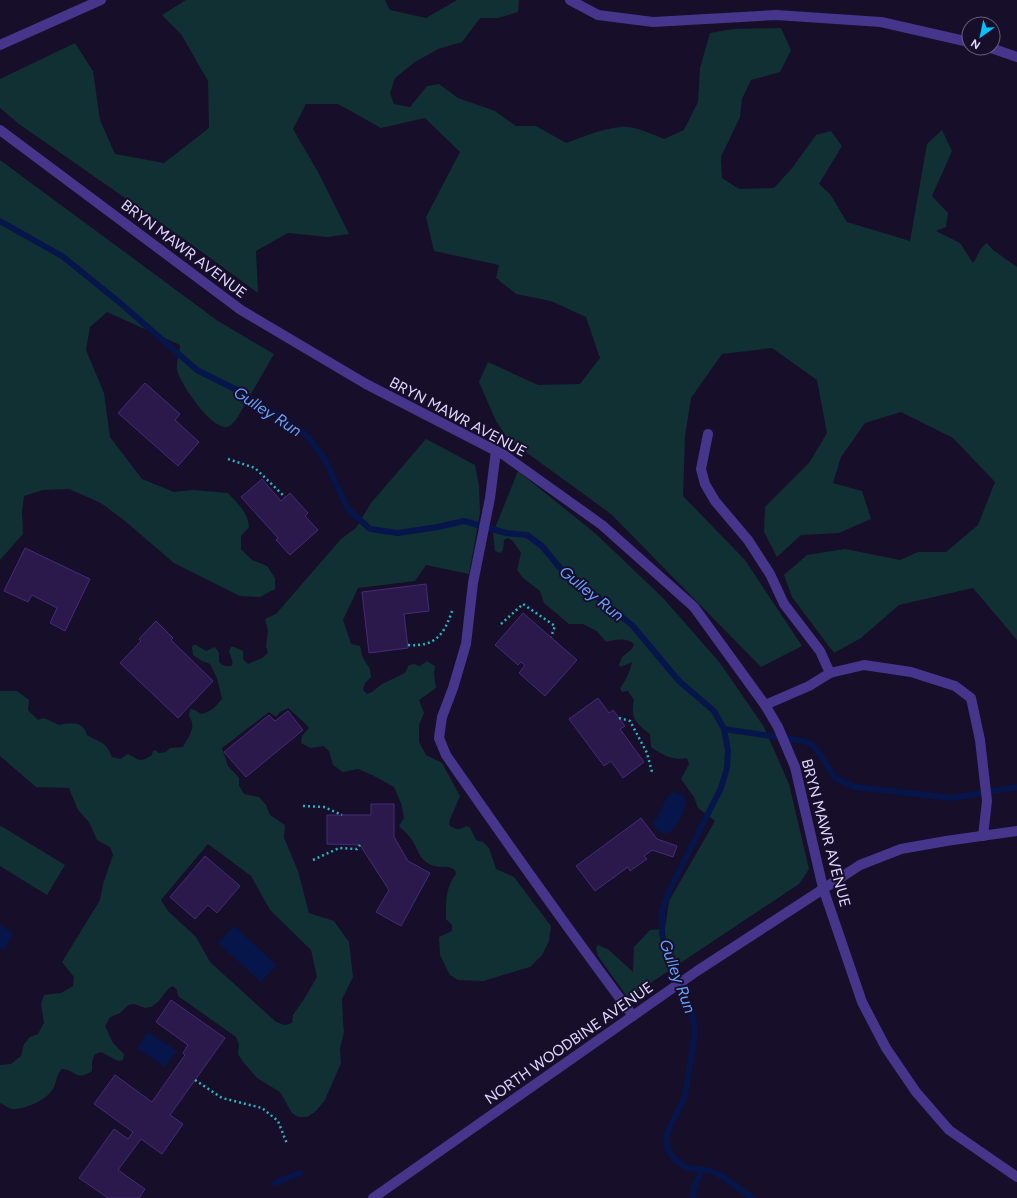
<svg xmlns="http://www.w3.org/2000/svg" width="1017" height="1198" viewBox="0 0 1017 1198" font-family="Figtree,sans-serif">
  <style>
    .green { fill: #113034; fill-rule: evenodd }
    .water { fill: #07164a }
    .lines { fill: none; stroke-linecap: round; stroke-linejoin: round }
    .stream { stroke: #07164a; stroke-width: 6 }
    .building { fill: #2b194c; stroke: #452a79 }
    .path { stroke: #27b5c2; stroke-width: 2.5; stroke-dasharray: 2 3; stroke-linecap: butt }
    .minor { stroke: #46368b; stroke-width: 10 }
    .labels { text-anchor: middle; stroke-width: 4; stroke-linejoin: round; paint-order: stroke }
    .street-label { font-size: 15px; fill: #e1d7ff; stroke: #170e29 }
    .water-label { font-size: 16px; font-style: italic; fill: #65a1ff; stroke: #170e29 }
  </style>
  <rect width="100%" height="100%" fill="#170e29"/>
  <!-- green -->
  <g class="green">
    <path d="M186 0H385L390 10 426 18 457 0H519L518 12 498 18H480L462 42 438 49 415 62 395 78 390 93 394 104 410 107 427 86 439 84 458 98 495 111 516 126H536L566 143C583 137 601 129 620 127 633 125 652 134 664 139L684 130 698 102 700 68 710 33 733 29 781 28 791 50 780 72 751 80 742 99 740 117 721 157 722 178 739 189 774 188 793 167 816 135 831 131 842 146 819 184 830 194 847 222 910 241 927 144 942 130 952 151 932 196 948 213 946 227 936 231 960 243 973 263C979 255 978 249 987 243L993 250 1017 267V640L973 588 899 605 861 638 834 653 792 597 784 575 807 555 845 549 900 560 918 552H946L978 525 995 482 953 438 901 412 865 423 841 457 833 483 862 491 871 519 839 533 801 535 777 557 764 532 765 507 809 463 827 433 817 380 772 348 722 354 691 398 685 436 683 496 745 560 802 646 761 667 611 514 508 439 496 421 479 382 488 362 538 385 580 384 600 358 586 317 551 301 516 294 496 278 499 265 434 251 426 217 460 152 425 118 381 128 338 104H306L293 129 318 172 349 234 328 237 288 233 256 251 258 293 191 244 19 124 0 108V79L75 43 93 71 100 120 115 154 164 163 209 128 208 81 181 34 162 15Z"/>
    <path d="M0 160 218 321 274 354 239 415C236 420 232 426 226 427 210 428 180 383 177 370 176 363 180 352 180 345L107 312 90 327 86 350 104 393 110 437 142 479 174 492 193 490 228 493C237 503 248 512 249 527L241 536V549L252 560 267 566 275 578V589L260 597 240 596 174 563 125 521 101 503 69 489 43 490 24 496 22 512 23 534 0 560Z"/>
    <path d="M426 439 475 465 479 486 480 513 469 574 426 565 415 581 358 588 343 620 351 644 360 646 363 658 370 669 371 677 365 683 363 690 367 694 372 692 382 684 405 673 409 665 414 664 420 666 427 661 435 666 434 674 436 688 419 700 424 713 419 725V742L426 755 442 763 460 796 449 822 450 826C457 830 460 830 467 826L470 828 476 840 483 842 489 848 496 869 514 877 551 926 549 941 542 955 530 967 483 981 458 980 450 975 440 955 439 937 452 931V925L446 919C446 902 445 888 456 874L455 870C446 864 440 869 431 865 419 860 418 849 412 840 409 835 403 830 399 826L404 818 401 803 394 787 372 775 358 769 343 772 333 765 329 751 324 746 310 748 301 743 302 736 309 728 306 724 288 708 280 712 276 717 269 712 222 748 228 766 239 778V785L244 794 259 797 266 805 270 815 285 825 284 838 298 871 309 913 334 921 349 942 353 977 342 999 343 1022 344 1032 340 1049 341 1063 325 1100 316 1111 307 1117H298L292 1113 280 1092 257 1078 244 1063 238 1054 239 1044 236 1037 178 996 177 990 173 986 169 988 158 1002 151 1007 145 1008 134 1004 128 1005 120 1013 110 1017 105 1026 113 1043 124 1054 123 1060 118 1061 101 1052 95 1054 92 1062V1071C75 1082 77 1070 62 1069 56 1074 57 1082 53 1089 47 1100 24 1110 11 1109 8 1108 3 1104 0 1103V1065L11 1064 21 1056 24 1044 30 1037 38 1034 44 1023 41 1004 44 995 61 993 73 986 74 977 62 962 100 900 103 884 113 855 110 847 97 840 89 822 78 810 69 788 36 787 0 756V691H17L29 700 28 710 38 720 44 718 59 725C70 722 84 721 87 735 100 743 106 741 112 757L120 759 128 754C139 760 140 763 152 755L153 751 155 750 159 753 166 752 170 748 183 747C189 735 197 728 189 716L190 709 195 710 201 714C211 712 215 707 222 699L217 678 210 664 202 661 193 655 192 647 193 645H196L206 651 215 647 219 653V662C223 666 226 667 231 666 235 661 230 657 229 651L231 647H234L243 651V659L248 664 262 658 268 653 266 646 268 631 265 619 276 614 341 539 356 528 371 503ZM208 844 251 876 270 910 311 950 317 977 304 999 293 1015 292 1023 285 1025 276 1022 210 962 196 937 168 911 161 900Z"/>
    <path d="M518 471 596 534 663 598 720 663 764 727 789 784 809 869 799 884 628 998 598 956 596 948 598 945 609 950 633 972 634 947 650 930 665 929 669 901 715 821 698 808 694 797 681 779 689 764 687 758C673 761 662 755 651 747L650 734C636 723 630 719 634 700L628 691 622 692 620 688C626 680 630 672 632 662L621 667 619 665 622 657 632 649 634 644C625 637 616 640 606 642L597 631 583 624H569L544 603 540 591 523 578 517 570 521 553 513 541 508 538 504 540 503 550 500 553 495 551 493 533Z"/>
    <path d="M1 826 65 865 47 895 0 866V827Z"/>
  </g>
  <!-- water -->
  <g class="water">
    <path d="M672 792C677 792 683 794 685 799 688 808 673 843 658 831 656 830 654 825 653 823V819H657L666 799Z"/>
    <path d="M0 925 13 933 4 950 0 948Z"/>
    <path d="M234 926 277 965 261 982 218 943Z"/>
    <path d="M148 1032 177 1051 165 1067 137 1048Z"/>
  </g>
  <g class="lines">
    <!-- stream -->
    <g class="stream">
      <path d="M0 221 62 256 119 302 197 370 237 390 288 421 309 438 324 458 348 509 370 529 398 533 438 527 464 521 506 533 527 535 542 546 560 568 632 625 679 681 714 711 724 729 728 751 727 768 721 788 670 889 662 911V933L667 957 692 1011 695 1032 685 1096 666 1136 668 1149 674 1159 687 1168 707 1170 720 1175 753 1198"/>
      <path d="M724 729 803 741 813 745 822 757 835 778 854 787 953 798 1017 787"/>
      <path d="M275 1183 300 1173"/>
      <path d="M693 1198 694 1188 702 1169"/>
    </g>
  </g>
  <!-- building -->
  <g class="building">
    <path d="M145 383 180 414 175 420 199 442 178 466 118 413Z"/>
    <path d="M262 479 281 501 290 493 308 513 305 516 318 530 290 555 276 540 278 538 241 497Z"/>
    <path d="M25 548 90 579 65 631 50 623 57 608 32 595 28 602 4 591Z"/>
    <path d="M426 584 429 611 404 614 408 648 369 653 362 592Z"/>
    <path d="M523 613 577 660 545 696 519 673 525 665 521 662 518 665 495 645Z"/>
    <path d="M156 621 173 638 171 640 213 681 178 718 120 663 141 641 139 639Z"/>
    <path d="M598 698 609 713 613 710 625 726 620 729 644 762 623 778 611 761 604 766 569 719Z"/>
    <path d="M288 711 303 730 246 777 224 752 269 715 275 721Z"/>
    <path d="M371 804H394V837L408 861 430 873 401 926 376 912 389 890 360 845 327 844V815H371Z"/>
    <path d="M641 818 657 839 677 846 673 857 652 850 644 856 647 859 630 871 628 867 595 891 576 866Z"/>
    <path d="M205 856 240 886 217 913 208 905 195 919 170 897Z"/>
    <path d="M171 1000 225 1038 170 1115 183 1124 162 1154 141 1139 118 1170 145 1189 139 1198H108L79 1178 114 1129 128 1139 133 1132 94 1104 115 1075 152 1102 185 1055 183 1053 188 1045 156 1022Z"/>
  </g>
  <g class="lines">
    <!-- path -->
    <g class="path">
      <path d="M228 459 255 468 285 497"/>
      <path d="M501 624 523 604 555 626 551 637"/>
      <path d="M408 645C435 647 444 635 452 611"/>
      <path d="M619 718 630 721 647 753 652 772"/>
      <path d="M303 806 324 807 342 815"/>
      <path d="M313 860 339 848 357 849 360 845"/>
      <path d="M195 1080 222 1098 262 1108 278 1121 287 1144"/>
    </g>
    <!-- minor -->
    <g class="minor">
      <path d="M570 0 598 15 653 22 776 15 881 22 969 42"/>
      <path d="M0 45 101 0"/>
      <path d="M991 48 1017 57"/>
      <path d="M0 130 241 310 366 384 504 455 602 525 694 607 765 705 778 727 795 767 823 888 862 1002 886 1048 916 1092 949 1130 1017 1177"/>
      <path d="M708 434 701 469 705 484 715 501 748 540 770 574 784 604 820 651 830 673 809 686 765 705"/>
      <path d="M496 451 490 498 473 583 466 644 453 688 442 717 439 738 446 755C507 843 569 930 633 1016"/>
      <path d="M830 673 864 665 911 672 955 686 971 698 980 740 987 801 983 836"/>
      <path d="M373 1198 697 971 860 865 901 849 946 841 1017 831"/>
    </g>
  </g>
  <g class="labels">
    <!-- street labels -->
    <g class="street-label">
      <text transform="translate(184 249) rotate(37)" y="5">BRYN MAWR AVENUE</text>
      <text transform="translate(458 417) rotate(28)" y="5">BRYN MAWR AVENUE</text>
      <text transform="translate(826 833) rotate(75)" y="5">BRYN MAWR AVENUE</text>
      <text transform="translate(569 1043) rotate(-35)" y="5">NORTH WOODBINE AVENUE</text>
    </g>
    <!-- water labels -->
    <g class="water-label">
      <text transform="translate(268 411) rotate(33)" y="6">Gulley Run</text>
      <text transform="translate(592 593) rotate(39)" y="6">Gulley Run</text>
      <text transform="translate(678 976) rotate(70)" y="6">Gulley Run</text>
    </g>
  </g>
  <!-- north arrow -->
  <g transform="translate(981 36) rotate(213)"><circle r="19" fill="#170e29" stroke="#685e7f"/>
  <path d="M0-3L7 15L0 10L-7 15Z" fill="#03c1ff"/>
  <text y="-6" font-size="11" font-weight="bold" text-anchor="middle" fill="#e1d7ff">N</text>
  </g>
</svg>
